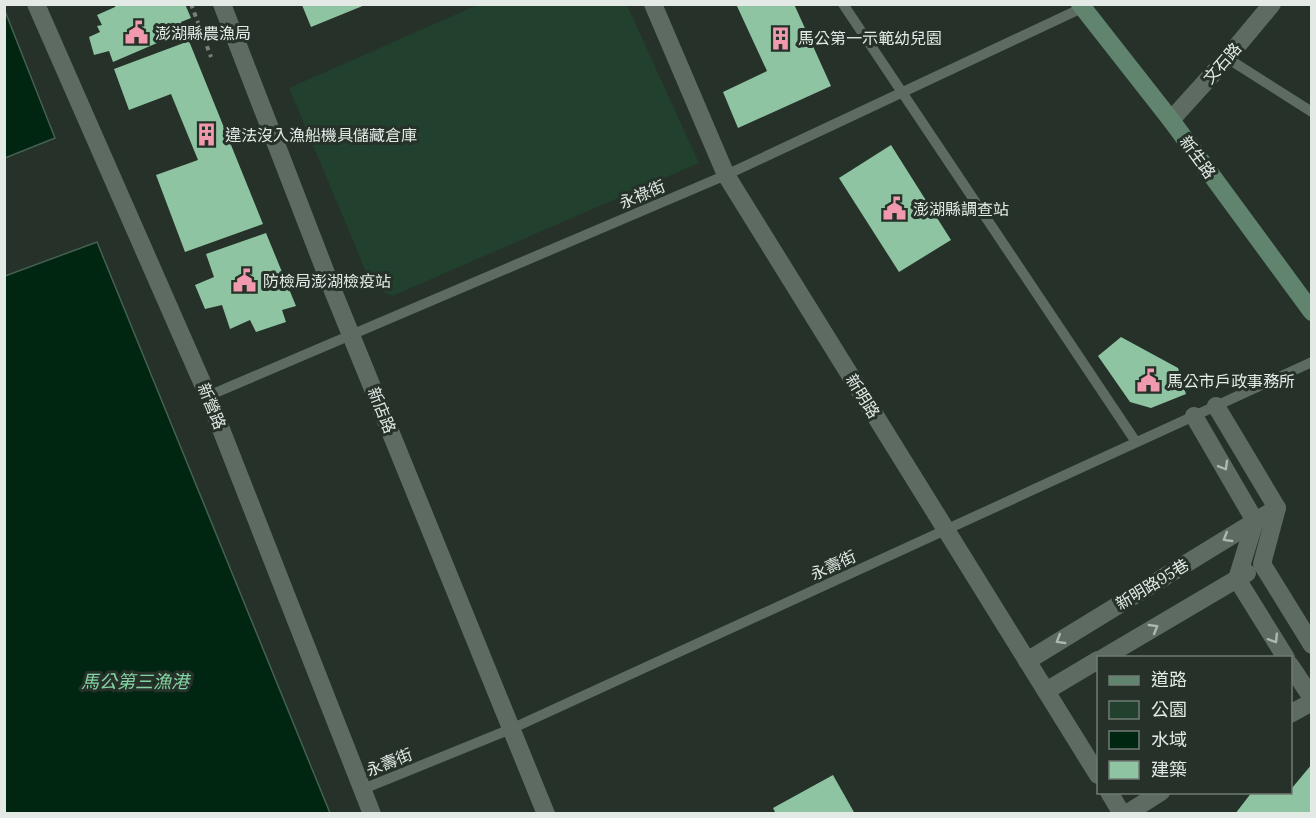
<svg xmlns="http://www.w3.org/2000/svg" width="1316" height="818" viewBox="0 0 1316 818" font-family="Lora,'Noto Sans TC',serif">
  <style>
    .green { fill: #21402d }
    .water { fill: #002611; stroke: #446151; stroke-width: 1.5 }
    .building { fill: #8ec4a1 }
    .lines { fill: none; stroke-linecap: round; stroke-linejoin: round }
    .path { stroke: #77817a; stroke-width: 4; stroke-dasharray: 4.5 4.5; stroke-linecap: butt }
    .lane { stroke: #5e6b62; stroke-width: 10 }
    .street { stroke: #5e6b62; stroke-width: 18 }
    .secondary { stroke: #60846e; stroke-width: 18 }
    .oneway { stroke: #aeb7b1 }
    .labels { text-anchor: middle; stroke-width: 6; stroke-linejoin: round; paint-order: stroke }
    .poi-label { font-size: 16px; fill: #e3eae5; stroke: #253129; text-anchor: start }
    .street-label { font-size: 16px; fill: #e3eae5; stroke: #253129 }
    .water-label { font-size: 18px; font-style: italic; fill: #84d4a3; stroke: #253129 }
  </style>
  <rect width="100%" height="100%" fill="#253129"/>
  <!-- green -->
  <path class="green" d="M477 5H627L699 163 392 296 372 286 289 88Z"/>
  <!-- water -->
  <g class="water">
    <path d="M5 11 55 138 5 158H4Z"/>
    <path d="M97 242 330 813H5V276Z"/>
  </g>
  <!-- building -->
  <g class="building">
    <path d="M116 4H185L191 18 181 22 183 27 175 30 178 34 113 62 109 51 94 55 89 37 100 32 97 26 102 25 97 15 115 7Z"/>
    <path d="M736 4H794L831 86 738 128 723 92 767 71Z"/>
    <path d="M302 5H365L311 27Z"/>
    <path d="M189 41 263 224 185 252 156 175 198 160 171 94 129 110 114 69Z"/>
    <path d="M891 145 951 240 899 272 839 178Z"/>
    <path d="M266 233 296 306 282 310 286 322 256 332 250 320 230 329 222 305 205 309 195 285 214 277 206 254Z"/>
    <path d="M1121 337 1178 368 1186 394 1151 408 1130 402 1098 356Z"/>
    <path d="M1312 764V814H1235L1252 792H1290V787L1292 788Z"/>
    <path d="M833 775 855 814H776L773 808Z"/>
  </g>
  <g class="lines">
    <!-- path -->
    <path class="path" d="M191 4 211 57"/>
    <!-- lane -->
    <g class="lane">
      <path d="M843 4 1136 442"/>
      <path d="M1227 58 1312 112"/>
      <path d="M208 396 726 175 1082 8"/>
      <path d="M363 789 511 729 1312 362"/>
    </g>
    <!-- street -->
    <g class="street">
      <path d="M36 4 208 396 372 814"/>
      <path d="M222 4 331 286 546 814"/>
      <path d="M653 4 726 175 1098 775"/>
      <path d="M1171 120 1227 58 1272 4"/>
      <path d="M1216 406 1277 508 1262 564 1312 645"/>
      <path d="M1194 416 1255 521 1237 579 1286 658"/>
      <path d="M1103 658 1247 573"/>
      <path d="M1027 661 1277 508"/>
      <path d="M1290 665 1312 698"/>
      <path d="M1046 691 1098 660"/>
      <path d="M1290 714 1312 702"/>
      <path d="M1109 792 1122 814"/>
      <path d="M1126 814 1161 792"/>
    </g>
    <!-- secondary -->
    <path class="secondary" d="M1080 4 1171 120 1312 312"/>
  </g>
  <!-- one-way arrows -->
  <defs><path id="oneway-chevron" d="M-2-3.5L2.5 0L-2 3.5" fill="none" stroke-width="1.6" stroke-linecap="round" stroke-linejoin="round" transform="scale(1.5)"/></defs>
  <g class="oneway">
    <use href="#oneway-chevron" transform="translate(1224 466) rotate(60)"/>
    <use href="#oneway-chevron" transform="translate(1227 538) rotate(149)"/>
    <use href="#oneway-chevron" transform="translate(1154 628) rotate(-30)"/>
    <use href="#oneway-chevron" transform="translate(1274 639) rotate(58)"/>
    <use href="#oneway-chevron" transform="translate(1060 640) rotate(149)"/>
  </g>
  <!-- icons -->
  <defs>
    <symbol id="civic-bare" viewBox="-9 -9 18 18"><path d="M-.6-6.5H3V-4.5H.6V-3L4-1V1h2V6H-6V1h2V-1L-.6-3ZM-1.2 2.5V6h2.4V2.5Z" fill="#f29aad" stroke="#253129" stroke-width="2.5" paint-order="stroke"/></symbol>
    <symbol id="building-bare" viewBox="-9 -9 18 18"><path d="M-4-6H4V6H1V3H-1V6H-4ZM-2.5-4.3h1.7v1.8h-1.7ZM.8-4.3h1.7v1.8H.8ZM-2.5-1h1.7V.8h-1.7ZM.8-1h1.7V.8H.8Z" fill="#f29aad" stroke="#253129" stroke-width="2.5" paint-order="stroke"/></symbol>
  </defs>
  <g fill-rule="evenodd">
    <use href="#civic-bare" x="120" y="16" width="33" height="33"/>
    <use href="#building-bare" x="764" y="22" width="33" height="33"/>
    <use href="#building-bare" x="190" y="118" width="33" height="33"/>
    <use href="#civic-bare" x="878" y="192" width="33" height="33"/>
    <use href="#civic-bare" x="228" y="264" width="33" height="33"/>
    <use href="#civic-bare" x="1132" y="364" width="33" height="33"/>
  </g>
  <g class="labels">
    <!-- poi labels -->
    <g class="poi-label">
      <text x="155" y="39">澎湖縣農漁局</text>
      <text x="798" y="44">馬公第一示範幼兒園</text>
      <text x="225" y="141">違法沒入漁船機具儲藏倉庫</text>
      <text x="913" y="215">澎湖縣調查站</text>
      <text x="263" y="287">防檢局澎湖檢疫站</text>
      <text x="1167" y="387">馬公市戶政事務所</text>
    </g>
    <!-- street labels -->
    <g class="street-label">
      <text transform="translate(1222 63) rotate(-49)" y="6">文石路</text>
      <text transform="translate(1198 157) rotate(54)" y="6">新生路</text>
      <text transform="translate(642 194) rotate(-23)" y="6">永祿街</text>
      <text transform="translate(863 396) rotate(58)" y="6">新明路</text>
      <text transform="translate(212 406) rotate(68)" y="6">新營路</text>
      <text transform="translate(382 410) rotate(68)" y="6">新店路</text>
      <text transform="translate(833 565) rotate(-25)" y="6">永壽街</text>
      <text transform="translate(1152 584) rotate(-31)" y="6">新明路95巷</text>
      <text transform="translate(389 762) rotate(-22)" y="6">永壽街</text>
    </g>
    <!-- water labels -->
    <g class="water-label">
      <text x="135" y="688">馬公第三漁港</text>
    </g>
  </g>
  <!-- border -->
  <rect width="1316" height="818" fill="none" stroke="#e3eae5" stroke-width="12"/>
  <!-- legend -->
  <rect x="1097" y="656" width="195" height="138" fill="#253129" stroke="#717b74" stroke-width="1.5"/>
  <rect x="1109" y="676" width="30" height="9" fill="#60846e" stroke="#717b74" stroke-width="1.5"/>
  <text x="1151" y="686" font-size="18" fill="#e3eae5">道路</text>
  <rect x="1109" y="701" width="30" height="18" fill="#21402d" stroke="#717b74" stroke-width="1.5"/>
  <text x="1151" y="716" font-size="18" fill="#e3eae5">公園</text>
  <rect x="1109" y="731" width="30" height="18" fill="#002611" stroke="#717b74" stroke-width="1.5"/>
  <text x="1151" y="746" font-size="18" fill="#e3eae5">水域</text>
  <rect x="1109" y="761" width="30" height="18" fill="#8ec4a1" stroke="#717b74" stroke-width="1.5"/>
  <text x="1151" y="776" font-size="18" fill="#e3eae5">建築</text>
</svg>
